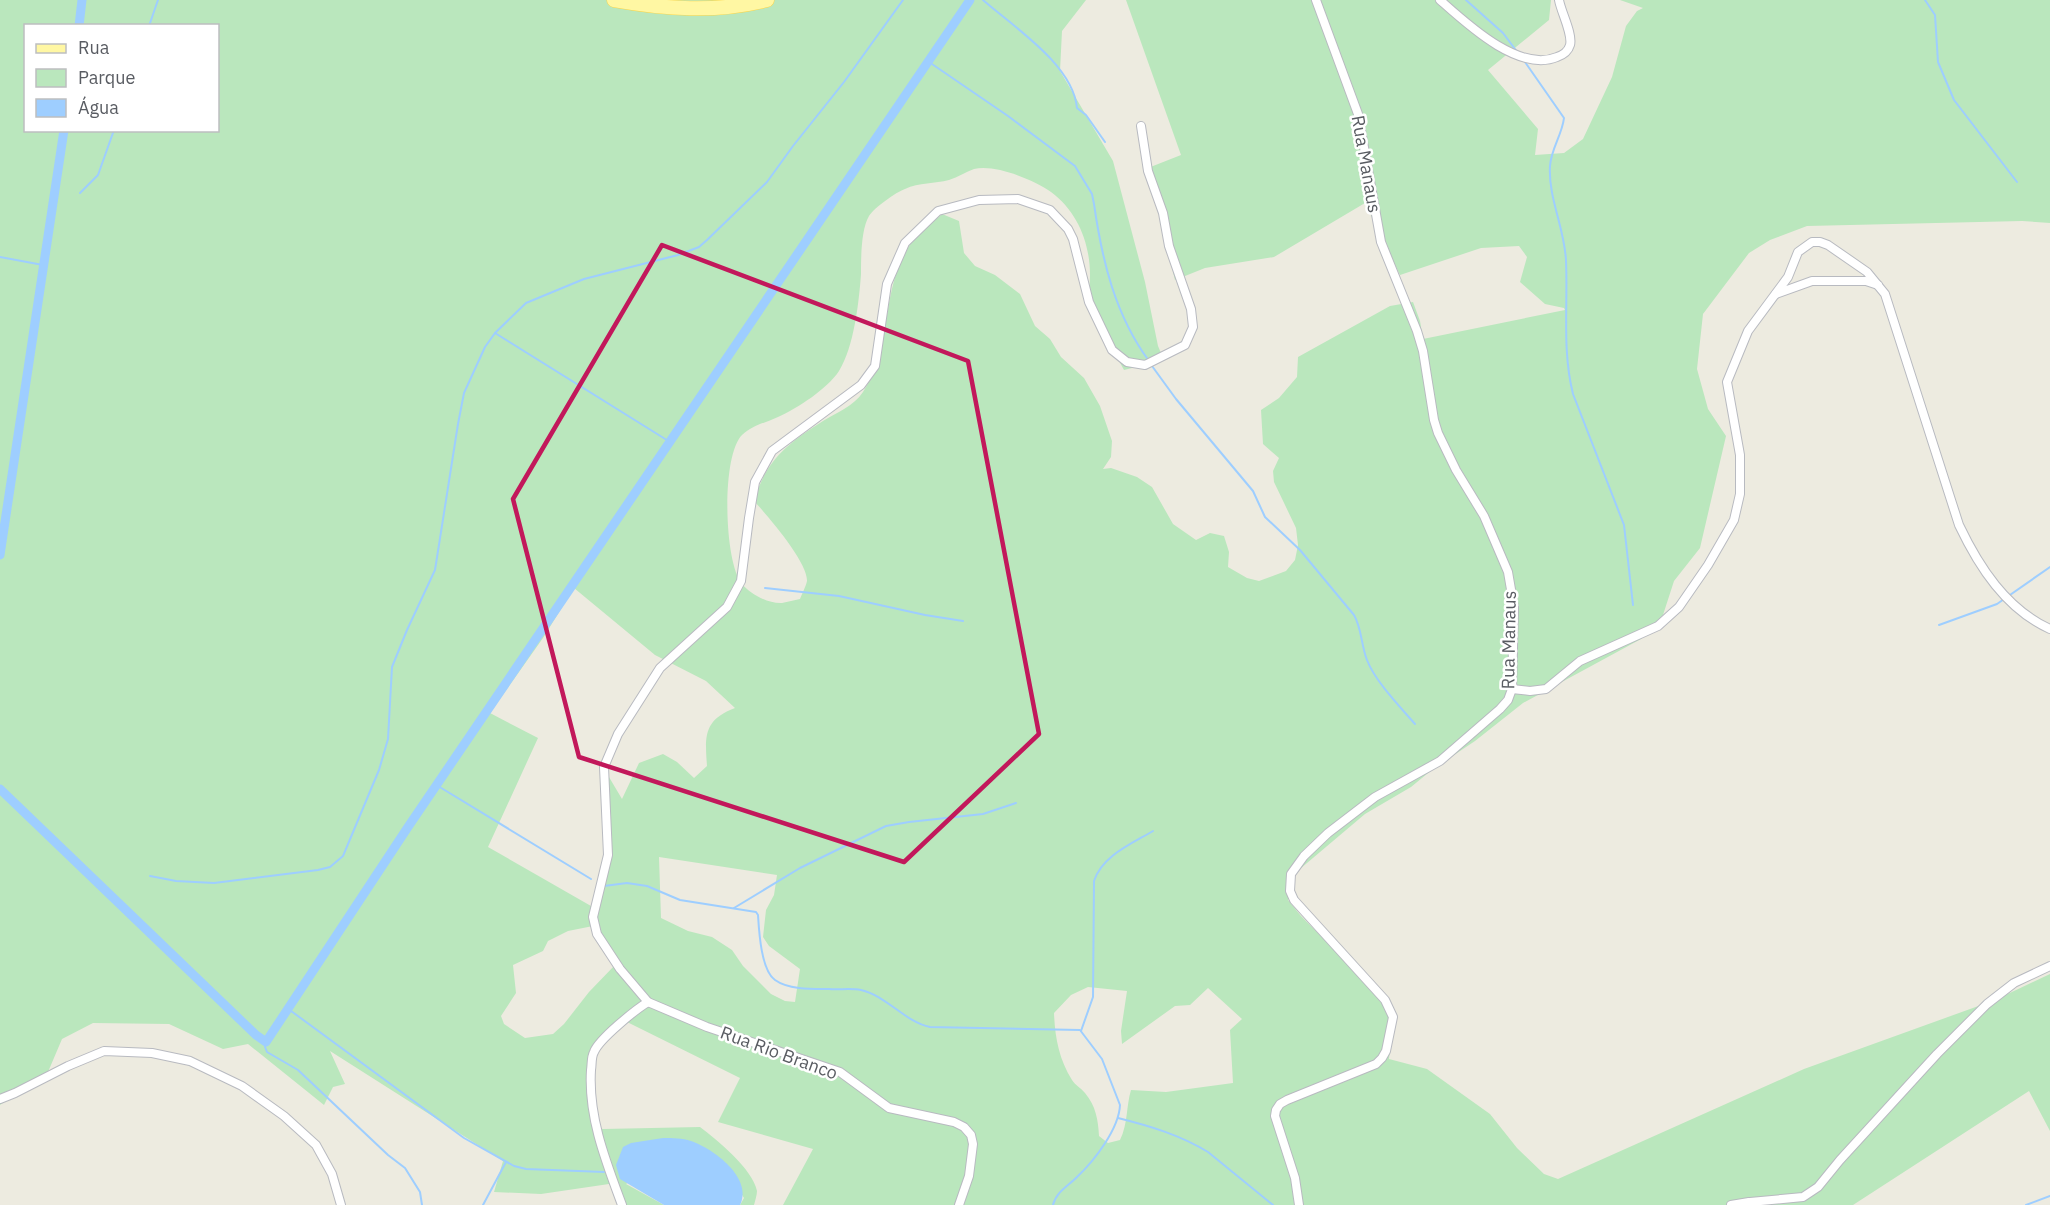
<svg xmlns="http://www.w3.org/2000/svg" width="2050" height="1205" viewBox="0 0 2050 1205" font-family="'IBM Plex Sans',sans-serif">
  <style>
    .green { fill: #bae7bd; fill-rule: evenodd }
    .water { fill: #9eceff }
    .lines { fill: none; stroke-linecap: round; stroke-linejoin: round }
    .stream { stroke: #9eceff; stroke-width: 2 }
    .canal { stroke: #9eceff; stroke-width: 9 }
    .street-casing { stroke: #b8bac0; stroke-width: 10 }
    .primary-casing { stroke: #fad64c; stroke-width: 15 }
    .street { stroke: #fff; stroke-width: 8 }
    .primary { stroke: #fff7a3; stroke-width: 14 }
    .marked { fill: none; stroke: #c2185b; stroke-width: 4.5; stroke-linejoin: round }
    .labels { text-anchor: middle; stroke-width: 5; stroke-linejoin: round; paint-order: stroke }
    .street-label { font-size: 18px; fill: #595c62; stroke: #fff }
  </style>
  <rect width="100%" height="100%" fill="#edebe0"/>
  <!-- green -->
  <path class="green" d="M0 0H1086L1062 31 1060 71 1113 161 1145 282 1158 346 1164 360 1124 370 1087 302C1096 262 1085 217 1051 192 1034 180 996 164 974 169 966 172 958 177 949 180 935 184 919 182 905 189 896 192 874 208 869 216 861 229 861 259 861 274 859 302 854 347 839 371 827 389 798 408 778 417 765 423 753 425 742 435 721 456 724 562 742 584 750 594 769 604 782 603 788 602 794 600 800 599 802 594 806 586 807 581 808 562 767 515 754 501 766 460 787 444 823 421 836 413 854 406 863 392 893 348 880 291 909 246 917 233 931 224 942 214L959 221 964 253 975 266 995 275 1020 294 1035 326 1050 339 1061 357 1084 378 1100 406 1112 441 1111 457 1103 469 1111 468 1137 477 1152 487 1173 524 1196 540 1210 533 1224 536 1229 552 1228 567 1247 578 1259 581 1286 571 1295 560 1298 545 1296 528 1274 482 1273 471 1279 458 1263 444 1261 410 1279 398 1297 377 1298 357 1390 306 1413 302 1420 321 1423 339 1565 310 1564 308 1545 304 1520 282 1527 257 1519 246 1481 248 1400 275 1365 203 1274 257 1205 268 1175 280 1148 168 1181 155 1126 0H1551L1549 20 1488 70 1538 129 1535 155 1564 153 1583 139 1612 77 1626 26 1637 11 1643 8 1620 0H2050V223L2022 221 1807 226 1770 240 1749 253 1703 314 1697 369 1708 409 1726 436 1700 548 1674 581 1663 615 1641 639 1523 703 1475 741 1433 769 1411 787 1365 814 1294 874 1288 900 1301 916 1393 1009V1025L1389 1059 1427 1069 1490 1114 1517 1148 1544 1174 1558 1179 1804 1069 1995 1000 2050 974V1131L2029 1091 1853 1205H783L813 1149 718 1122 740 1078 625 1021 592 1053 593 1127 603 1129 700 1127C716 1139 753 1169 757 1191 757 1195 755 1201 754 1205H740L744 1198 719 1158 692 1142 626 1184 664 1205H626L609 1184 541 1194 494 1192 503 1161 330 1051 345 1084 333 1087 324 1105 248 1044 223 1049 169 1024 93 1023 62 1039 48 1072 0 1105ZM26 26H218V130H26ZM574 588 655 655 706 681 735 708C703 720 705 737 707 766L694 778 677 762 663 754 639 763 622 799 606 772 611 856 591 906 488 847 538 738 490 713 543 638ZM659 857 777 875 774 895 766 910 763 937 769 946 800 969 795 1002 785 1001 771 994 743 966 732 950 712 937 688 931 661 918ZM598 925 611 960 615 965 589 992 564 1024 553 1034 525 1038 504 1024 501 1016 516 993 513 965 543 951 548 941 568 931ZM1088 987 1127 991 1121 1031 1122 1044 1175 1006 1190 1005 1208 988 1242 1019 1230 1030 1233 1083 1166 1092 1131 1090C1126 1107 1128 1124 1120 1140L1108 1143 1099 1136C1098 1120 1096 1106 1085 1093 1081 1088 1075 1085 1072 1080 1059 1059 1055 1038 1054 1013L1071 995Z"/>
  <!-- water -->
  <path class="water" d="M663 1138C673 1138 682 1138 691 1141 714 1149 753 1178 740 1205H664L620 1179 616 1165 623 1147 631 1143Z"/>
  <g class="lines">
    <!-- stream -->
    <g class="stream">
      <path d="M983 0C1015 28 1073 65 1077 108L1086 115 1105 142"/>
      <path d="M1466 0 1503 33 1518 53"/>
      <path d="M1925 0 1935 15 1938 62 1954 100 2017 182"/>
      <path d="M149 26 158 0"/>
      <path d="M929 62 1008 116 1075 166 1092 194 1094 204C1102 260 1115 315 1149 361"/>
      <path d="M1525 62 1564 118C1562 135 1551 149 1550 166 1548 198 1565 229 1566 261 1568 306 1562 350 1573 394L1624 525 1633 605"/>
      <path d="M80 193 98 175 114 130"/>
      <path d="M0 257 43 265"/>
      <path d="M495 333 670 442"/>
      <path d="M1152 366 1176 399 1253 491 1265 517 1300 550 1354 615C1362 629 1361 645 1367 660 1375 681 1400 707 1415 724"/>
      <path d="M765 588 839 596 925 615 963 621"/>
      <path d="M1939 625 1997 604 2050 567"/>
      <path d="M438 786 591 879"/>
      <path d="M150 876 176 881 214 883 318 870 330 867 343 856 379 770 388 739 392 667 407 630 435 570 458 424 464 393 485 347 495 333 526 303 584 279 678 255 699 247 707 240 767 182 793 146 844 82 903 0"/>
      <path d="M604 886 627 883 647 886 680 900 756 912 758 915C759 931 761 970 775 980 789 990 813 989 829 989 839 990 851 988 861 990 887 996 905 1022 930 1027L1080 1030 1102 1059 1120 1105C1119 1129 1094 1161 1077 1177 1068 1186 1056 1192 1053 1205"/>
      <path d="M734 908 800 868 886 826 909 822 983 814 1016 803"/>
      <path d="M287 1008 464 1138 514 1166 526 1169 604 1172"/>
      <path d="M1081 1031 1093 997 1094 881C1102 856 1131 844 1153 831"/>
      <path d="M266 1042 265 1047 267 1052 298 1070 388 1155 405 1168 420 1192 422 1205"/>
      <path d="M1118 1118C1150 1126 1180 1135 1208 1152L1273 1205"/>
      <path d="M483 1205 506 1162"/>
      <path d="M2026 1205 2050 1196"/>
    </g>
    <!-- canal -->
    <g class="canal">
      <path d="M79 26 82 0"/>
      <path d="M0 555 64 130"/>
      <path d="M0 789 256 1035 266 1042 408 827 970 0"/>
    </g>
    <defs>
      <g id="street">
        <path d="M1440 0C1467 24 1519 73 1557 57 1563 55 1568 52 1570 45 1573 34 1561 12 1559 0"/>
        <path d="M1776 294 1812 281H1866L1878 285"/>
        <path d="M1512 689 1530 691 1546 689 1580 661 1658 626 1679 607 1708 565 1734 520 1740 494V455L1727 382 1748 331 1788 277 1798 252 1812 242H1820L1828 245 1867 272 1885 294 1959 525C1979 567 2006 609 2050 629"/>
        <path d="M0 1099 15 1093 68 1066 104 1051 152 1053 190 1061 242 1086 284 1116 316 1145 332 1174 341 1205"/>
        <path d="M622 1205C606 1162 588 1117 591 1070 592 1065 591 1057 594 1052 599 1039 635 1010 648 1002"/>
        <path d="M959 1205 969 1176 973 1144 971 1135 964 1127 954 1122 889 1108 840 1072 707 1027 648 1002 620 969 597 934 593 917 608 855 604 767 618 734 660 668 727 607 741 581 749 518 755 482 772 451 861 385 875 366 887 284 905 243 938 211 979 200 1018 199 1050 210 1068 229 1073 239 1089 302 1112 350 1127 362 1145 365 1185 345 1193 327 1191 309 1169 246 1163 213 1148 171 1141 126"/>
        <path d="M1299 1205 1295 1178 1275 1116 1276 1110 1280 1104 1287 1100 1376 1064 1382 1058 1386 1051 1393 1017 1385 1000 1294 900 1290 891 1291 874 1304 856 1328 833 1375 797 1440 761 1500 709 1508 700 1512 689 1514 607 1508 572 1484 516 1456 470 1438 433 1434 420 1423 351 1417 331 1381 242 1358 114 1316 0"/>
        <path d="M1731 1205 1749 1202"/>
        <path d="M1745 1205 1750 1202 1803 1197 1818 1187 1840 1160 1937 1054 1987 1004 2014 983 2050 966"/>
      </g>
      <path id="primary" d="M614 0C665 9 716 13 767 0"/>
    </defs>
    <!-- street casing -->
    <use href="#street" class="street-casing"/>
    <!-- primary casing -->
    <use href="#primary" class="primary-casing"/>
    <!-- street -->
    <use href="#street" class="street"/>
    <!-- primary -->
    <use href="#primary" class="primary"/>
  </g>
  <!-- marked area -->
  <path class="marked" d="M662 245 968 361 1039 734 904 862 579 757 513 499Z"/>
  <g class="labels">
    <!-- street labels -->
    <g class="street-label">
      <text transform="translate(1366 164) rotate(80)" y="6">Rua Manaus</text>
      <text transform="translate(1509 640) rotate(-89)" y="6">Rua Manaus</text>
      <text transform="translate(779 1053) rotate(20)" y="6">Rua Rio Branco</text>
    </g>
  </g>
  <!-- legend -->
  <rect x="24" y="24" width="195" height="108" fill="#ffffff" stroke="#bdbec0" stroke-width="1.5"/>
  <rect x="36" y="44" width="30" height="9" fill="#fff7a3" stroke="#bdbec0" stroke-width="1.5"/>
  <text x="78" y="54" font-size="18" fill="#595c62">Rua</text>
  <rect x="36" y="69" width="30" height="18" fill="#bae7bd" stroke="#bdbec0" stroke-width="1.5"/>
  <text x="78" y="84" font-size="18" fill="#595c62">Parque</text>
  <rect x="36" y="99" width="30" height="18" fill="#9eceff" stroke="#bdbec0" stroke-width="1.5"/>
  <text x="78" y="114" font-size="18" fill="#595c62">Água</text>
</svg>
